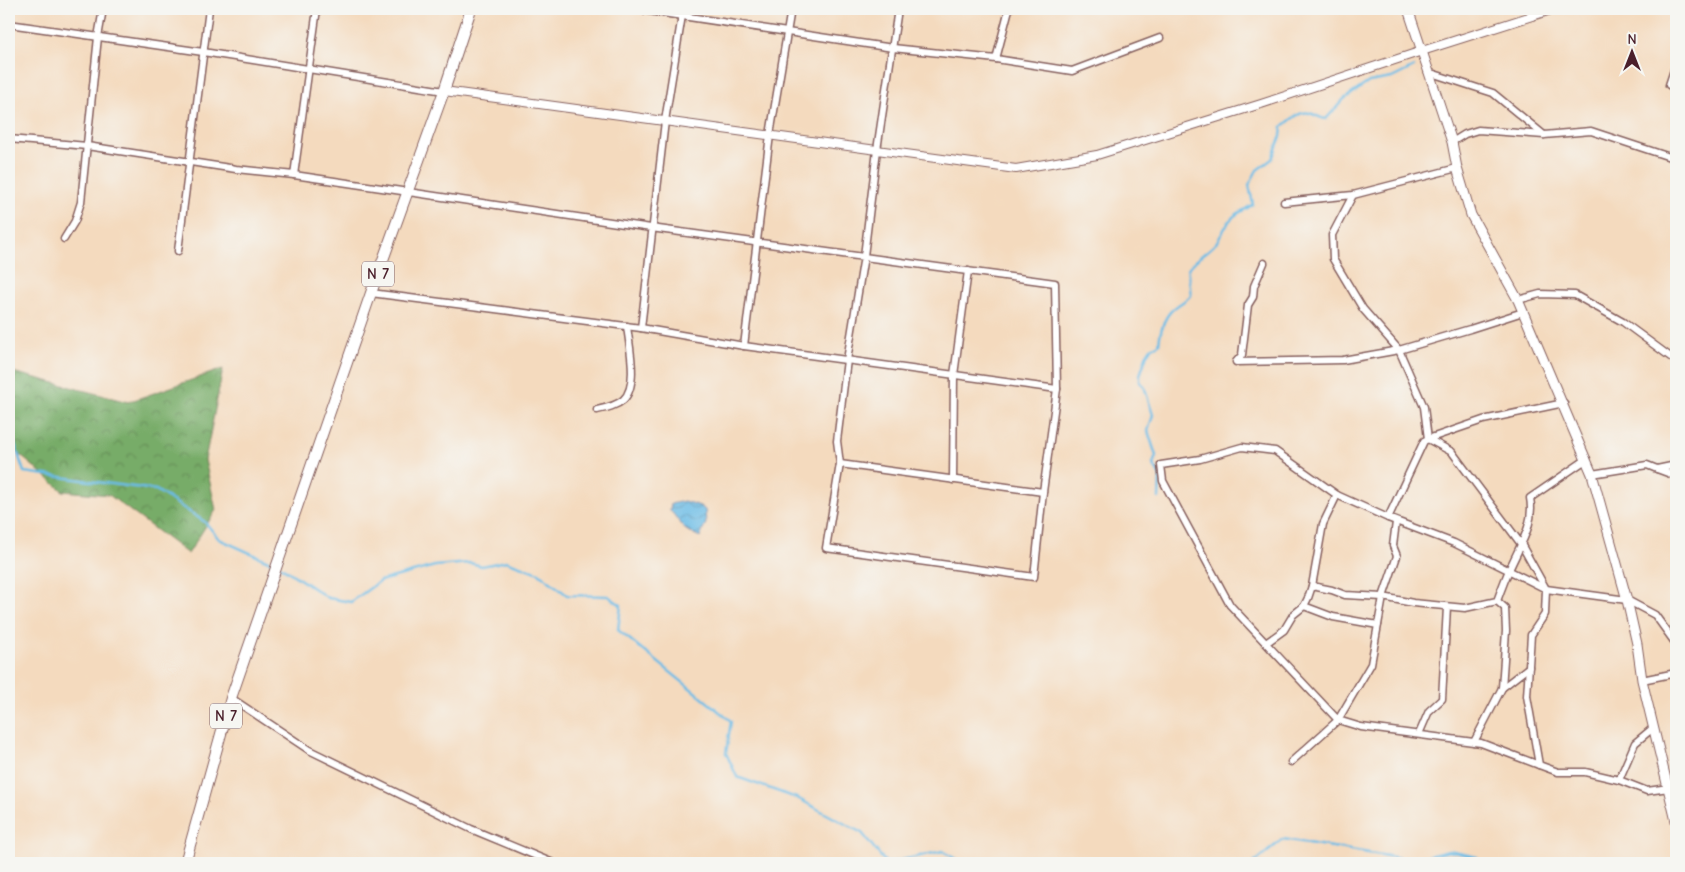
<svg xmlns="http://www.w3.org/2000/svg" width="1685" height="872" viewBox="0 0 1685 872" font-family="'Comic Neue',sans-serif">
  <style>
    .forest { fill: url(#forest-crowns); stroke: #60664a }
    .water { fill: url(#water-waves); stroke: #5a6e88 }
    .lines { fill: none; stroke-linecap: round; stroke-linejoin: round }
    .stream { stroke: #6bbce6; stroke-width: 2.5 }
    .minor-casing { stroke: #86605e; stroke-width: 9 }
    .tertiary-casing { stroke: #86605e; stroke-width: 10 }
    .secondary-casing { stroke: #86605e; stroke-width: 11 }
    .trunk-casing { stroke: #86605e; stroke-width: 12 }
    .minor { stroke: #fff; stroke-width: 6 }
    .tertiary { stroke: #fff; stroke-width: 8 }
    .secondary { stroke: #fff; stroke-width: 9 }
    .trunk { stroke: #fff; stroke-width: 10 }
    .labels { text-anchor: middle; stroke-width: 4; stroke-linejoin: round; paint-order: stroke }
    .shield { fill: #f6f6f2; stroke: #7e6067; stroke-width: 1 }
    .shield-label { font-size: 15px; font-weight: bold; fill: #4a1f2b }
  </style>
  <defs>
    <pattern id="forest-crowns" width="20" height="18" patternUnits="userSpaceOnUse" patternTransform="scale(1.25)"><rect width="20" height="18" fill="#77ac68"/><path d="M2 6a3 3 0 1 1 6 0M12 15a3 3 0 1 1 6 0" fill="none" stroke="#648b56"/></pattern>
    <pattern id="water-waves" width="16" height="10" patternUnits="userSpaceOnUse" patternTransform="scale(1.25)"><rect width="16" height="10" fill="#6bbce6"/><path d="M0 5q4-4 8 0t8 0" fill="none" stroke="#5a98bb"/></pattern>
  </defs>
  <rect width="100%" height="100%" fill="#f6f6f2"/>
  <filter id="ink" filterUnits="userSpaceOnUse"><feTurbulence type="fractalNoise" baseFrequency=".02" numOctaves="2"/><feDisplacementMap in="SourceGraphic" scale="10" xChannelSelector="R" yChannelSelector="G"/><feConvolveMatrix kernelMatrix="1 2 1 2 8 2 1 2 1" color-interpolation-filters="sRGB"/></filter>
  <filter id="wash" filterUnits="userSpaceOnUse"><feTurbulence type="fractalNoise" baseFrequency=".0096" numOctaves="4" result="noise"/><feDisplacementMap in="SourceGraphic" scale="20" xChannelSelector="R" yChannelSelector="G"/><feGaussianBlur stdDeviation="1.12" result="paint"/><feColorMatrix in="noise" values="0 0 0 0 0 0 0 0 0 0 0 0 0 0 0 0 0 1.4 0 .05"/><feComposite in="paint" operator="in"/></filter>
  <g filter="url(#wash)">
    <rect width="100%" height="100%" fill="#f4dabe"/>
    <!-- forest -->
    <path class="forest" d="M223 369 205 460 216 510 188 554 109 495 63 491 9 446V371L128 402Z"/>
    <!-- water -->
    <path class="water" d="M684 501 700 506 705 510 706 523 700 537 686 530 670 510 671 504Z"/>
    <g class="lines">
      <!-- stream -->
      <g class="stream">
        <path d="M9 433H11L24 472 156 490 205 522 219 539 275 564"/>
        <path d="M1159 498 1160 476 1153 464 1156 456 1148 431 1153 415 1144 386 1140 382V375L1147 354 1151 348 1159 344C1160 332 1163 319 1172 310 1178 304 1186 301 1191 295L1188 269C1195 259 1205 254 1214 245 1221 238 1224 227 1231 219 1237 212 1246 210 1253 204L1249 185 1257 170 1272 159 1281 136 1282 127C1290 121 1299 110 1310 113 1316 115 1319 118 1326 119L1344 99 1369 82 1392 78 1414 67"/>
        <path d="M280 566 328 598 351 602 380 581 435 566 470 563 482 566 506 561 539 573 567 595 608 596 621 605 618 630 731 721 726 753 737 777 799 799 862 833 886 863"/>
        <path d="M888 863 943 851 962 863"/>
        <path d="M1025 863 1033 859 1044 863"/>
        <path d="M1254 863 1283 839 1412 860 1449 851 1477 857 1481 863"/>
      </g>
    </g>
  </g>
  <g filter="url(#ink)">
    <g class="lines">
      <defs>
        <g id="minor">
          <path d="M636 9 893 48 996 59 1072 71 1160 38"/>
          <path d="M9 24 203 52 444 91"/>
          <path d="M996 59 1009 9"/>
          <path d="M1676 64 1669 85 1676 88"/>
          <path d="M1428 72 1493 93 1544 135"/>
          <path d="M9 139 87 146 236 169 294 175 651 228 1055 283 1057 389 1043 492 1034 577 826 548 840 464 837 441 847 360 864 256 877 150 898 9"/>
          <path d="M1452 142 1465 134 1478 130 1544 135 1591 131 1676 159"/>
          <path d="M294 175 317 9"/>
          <path d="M1353 195 1332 235 1333 259 1363 309 1399 350 1470 329 1523 312"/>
          <path d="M1284 202 1353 195 1457 168"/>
          <path d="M64 239 75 221 81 202 98 37 103 9"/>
          <path d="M178 251 209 9"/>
          <path d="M1264 263 1254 286 1253 297 1248 305 1242 355 1236 362 1343 360 1399 350 1424 407 1428 439 1424 441 1388 518 1454 543 1546 589 1627 600 1655 615 1676 644"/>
          <path d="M371 293 641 328 744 346 1057 389"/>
          <path d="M1518 300 1540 294 1575 295 1623 322 1676 361"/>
          <path d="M641 328 665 121 683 9"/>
          <path d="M744 346 770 135 791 9"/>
          <path d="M597 410C606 408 616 406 623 400 639 386 629 345 627 326"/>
          <path d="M840 464 1043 492"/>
          <path d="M1676 465 1657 469 1676 476"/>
          <path d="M1592 474 1647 465 1657 469"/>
          <path d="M953 480 954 375 968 271"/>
          <path d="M1337 495 1323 524 1312 586 1332 590 1345 595 1383 597 1413 603 1465 608 1497 601C1501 590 1505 579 1510 568 1520 545 1535 524 1530 498L1587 459"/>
          <path d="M1388 518 1337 495 1275 451 1242 447 1200 459 1161 465 1163 481 1230 605 1338 720 1371 664 1383 597 1397 556 1393 546 1396 522"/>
          <path d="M1312 586 1308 598 1304 606 1333 617 1378 625"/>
          <path d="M1266 643 1284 630 1293 615 1304 606"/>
          <path d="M1642 680 1676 673"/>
          <path d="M1502 688 1529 667"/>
          <path d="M231 698 309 750 471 829 553 863"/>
          <path d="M1419 734 1429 711 1442 699 1447 607"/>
          <path d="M1474 742 1502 688 1506 631 1505 608 1497 601"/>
          <path d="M1291 762 1338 720 1361 727 1481 743 1539 765 1527 696 1531 635 1545 614 1546 589 1521 544 1452 452 1428 439 1483 420 1564 403"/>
          <path d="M1539 765 1558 772H1585L1619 780 1647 791 1669 788"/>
          <path d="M1619 780 1635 743 1653 728"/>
        </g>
        <path id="tertiary" d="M444 91 1016 169 1097 155 1261 104 1422 51 1554 9"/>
        <path id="secondary" d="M1408 9 1452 142 1457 168 1471 215 1518 300 1592 474 1627 600 1637 644 1642 680 1676 821"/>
        <path id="trunk" d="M185 863 231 698 371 293 444 91 471 9"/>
      </defs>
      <!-- minor casing -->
      <use href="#minor" class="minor-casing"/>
      <!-- tertiary casing -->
      <use href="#tertiary" class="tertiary-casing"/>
      <!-- secondary casing -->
      <use href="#secondary" class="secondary-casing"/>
      <!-- trunk casing -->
      <use href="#trunk" class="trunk-casing"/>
      <!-- minor -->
      <use href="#minor" class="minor"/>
      <!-- tertiary -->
      <use href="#tertiary" class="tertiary"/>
      <!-- secondary -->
      <use href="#secondary" class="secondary"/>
      <!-- trunk -->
      <use href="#trunk" class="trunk"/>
    </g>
  </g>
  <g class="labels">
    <!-- shield labels -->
    <g class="shield">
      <rect x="362" y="261.5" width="32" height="25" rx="4"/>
      <rect x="210" y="703.5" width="32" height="25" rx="4"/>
    </g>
    <g class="shield-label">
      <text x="378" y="279">N 7</text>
      <text x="226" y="721">N 7</text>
    </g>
  </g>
  <!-- margin -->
  <rect width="1685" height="872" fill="none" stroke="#f6f6f2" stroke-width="30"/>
  <!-- north arrow -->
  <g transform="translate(1632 52)" stroke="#f6f6f2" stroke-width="4" paint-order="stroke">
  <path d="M0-4L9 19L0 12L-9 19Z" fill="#4a1f2b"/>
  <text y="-8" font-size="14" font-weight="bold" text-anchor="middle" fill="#4a1f2b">N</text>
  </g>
</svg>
